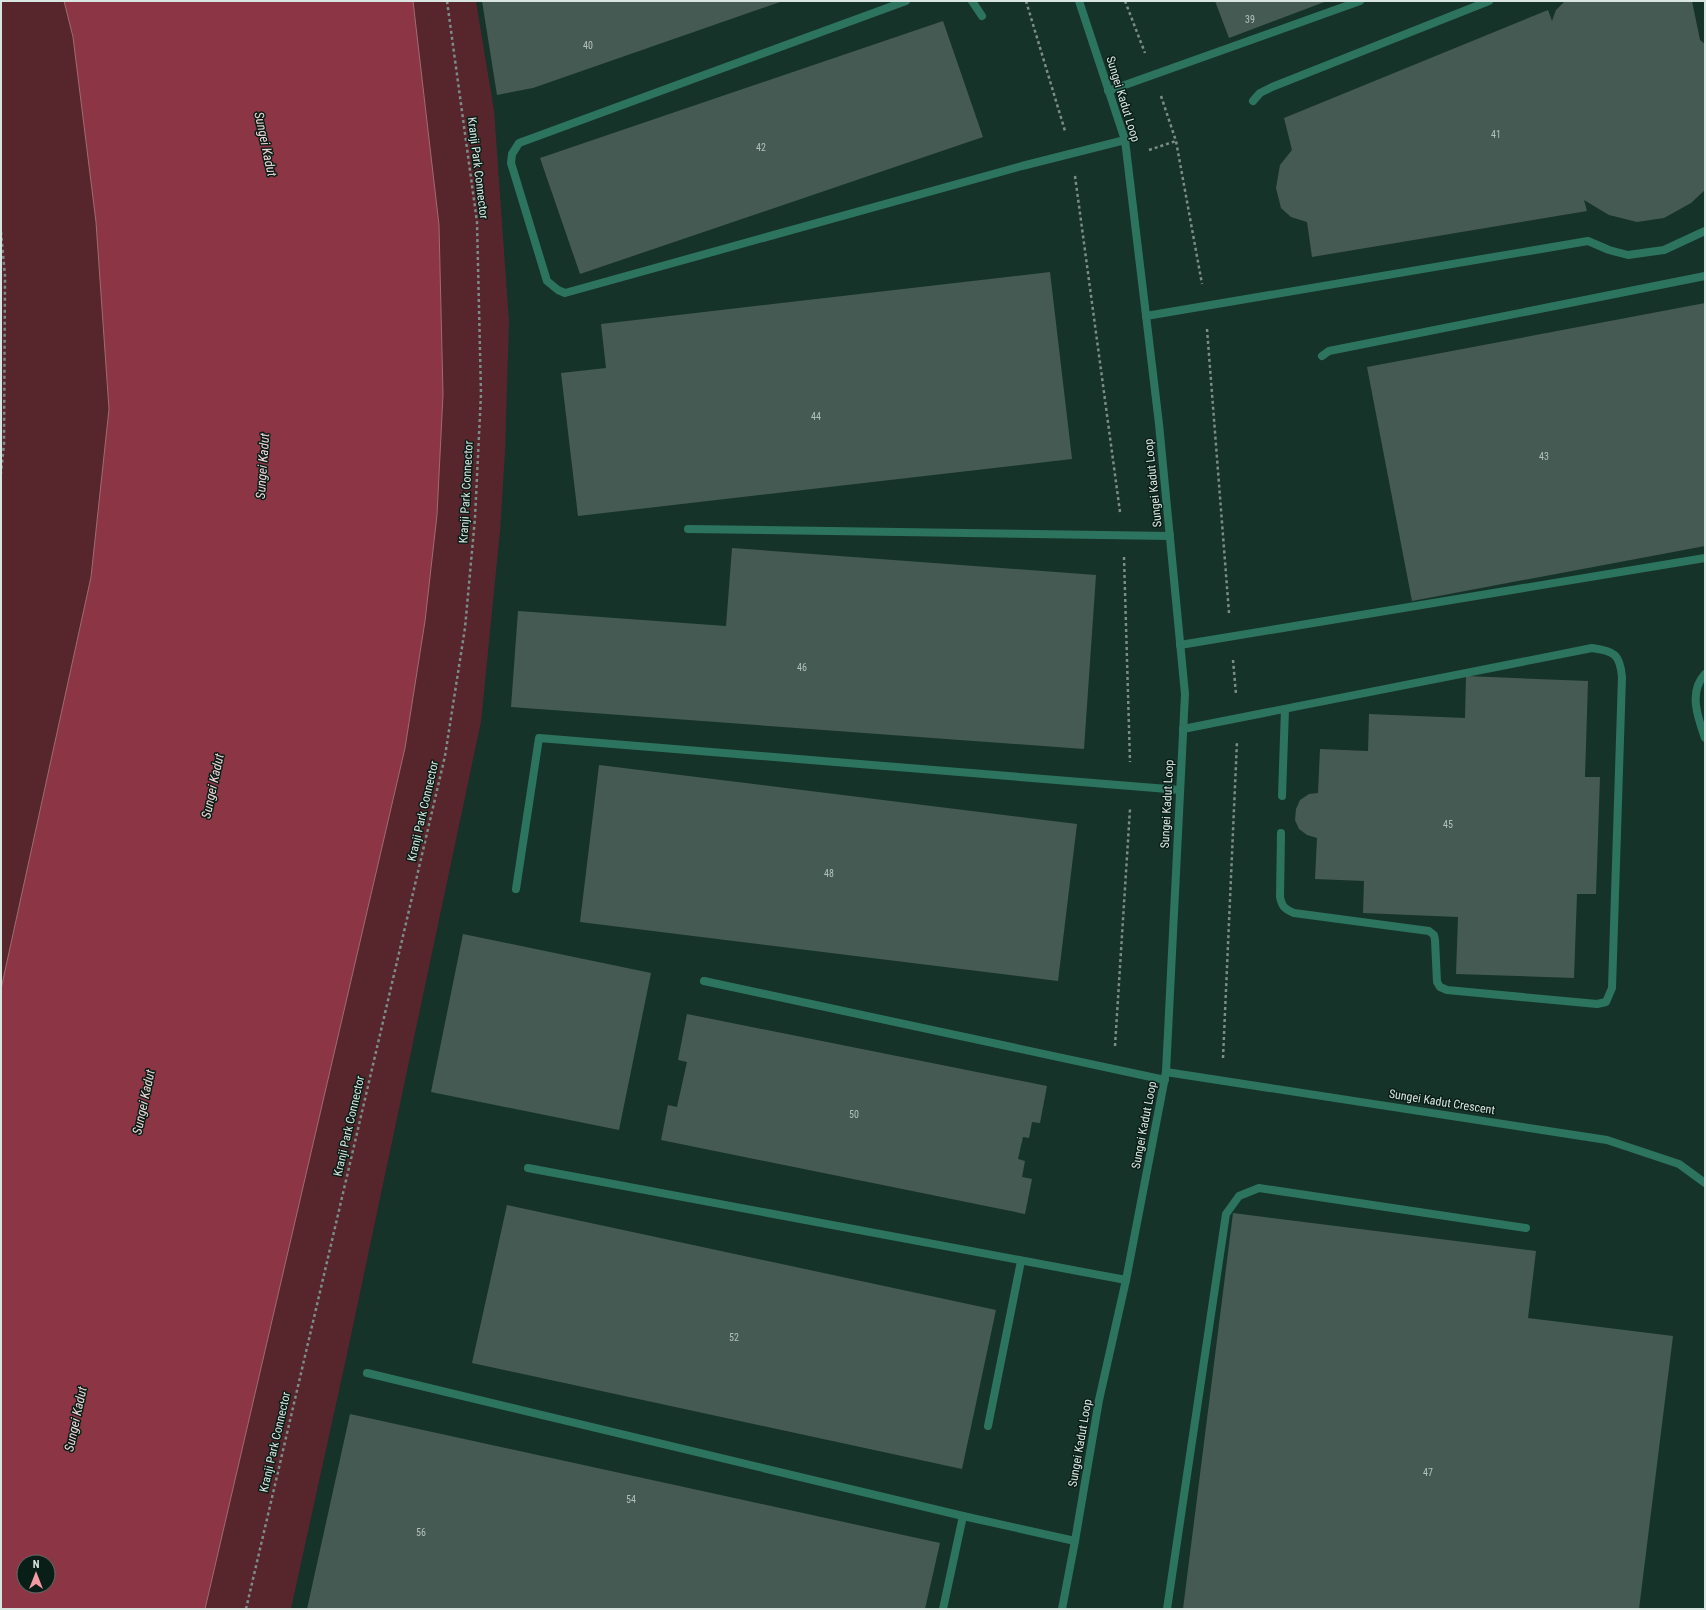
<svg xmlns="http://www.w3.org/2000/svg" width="1706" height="1610" viewBox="0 0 1706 1610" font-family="'Roboto Condensed',sans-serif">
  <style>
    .built { fill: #163329 }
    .green { fill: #57262d }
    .water { fill: #8c3645; stroke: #a36a74; fill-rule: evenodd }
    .building { fill: #455a52 }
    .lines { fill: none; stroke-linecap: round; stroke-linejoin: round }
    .path { stroke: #7c8c86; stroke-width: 2.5; stroke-dasharray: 3 3; stroke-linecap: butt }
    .service { stroke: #2d745f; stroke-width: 8 }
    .minor { stroke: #2d745f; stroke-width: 8 }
    .labels { text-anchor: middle; stroke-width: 3; stroke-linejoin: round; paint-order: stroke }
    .number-label { font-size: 10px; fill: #b4c2bc }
    .street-label { font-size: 12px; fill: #d9e5e0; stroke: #0a1e18 }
    .water-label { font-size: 13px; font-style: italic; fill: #f0d6d8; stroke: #0a1e18 }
  </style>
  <rect width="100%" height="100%" fill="#142821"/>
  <!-- built -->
  <path class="built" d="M476 1H1705V1609H291L348 1350 481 722 494 110Z"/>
  <!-- green -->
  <g class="green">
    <path d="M1 1H64L73 37 96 222 109 409 91 577 1 989Z"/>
    <path d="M413 1H476L494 110 509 322 505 451 500 531 481 722 348 1350 291 1609H205L405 748 425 621 437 515 443 395 439 225Z"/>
  </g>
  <!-- water -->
  <path class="water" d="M64 1H413L439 225 443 395 437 515 425 621 405 748 205 1609H1V989L91 577 109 409 96 222 73 37ZM24 1562H48V1586H24Z"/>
  <!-- building -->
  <g class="building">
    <path d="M482 1H783L533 88 497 95Z"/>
    <path d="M1215 1H1327L1229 38Z"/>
    <path d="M1565 1H1692L1700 40 1705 44V190L1691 203 1664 218 1637 222 1609 215 1584 200 1587 211 1312 257 1307 222 1291 217 1281 208 1276 188 1280 165 1292 150 1284 118 1548 10 1552 21 1556 10Z"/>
    <path d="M943 21 983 137 580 274 540 158Z"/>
    <path d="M1050 272 1072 459 578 516 561 373 606 368 601 324Z"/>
    <path d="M1705 303V546L1412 601 1367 367Z"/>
    <path d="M732 548 1096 575 1084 749 511 707 518 611 726 626Z"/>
    <path d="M1466 676 1588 681 1585 777H1600L1596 894H1577L1574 978 1456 974 1458 917 1363 913 1364 881 1315 879 1317 838 1307 835 1299 829 1295 820 1296 809 1300 800 1309 794 1318 793 1320 749 1368 751 1369 714 1465 718Z"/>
    <path d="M599 765 1077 824 1058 981 580 922Z"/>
    <path d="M463 934 651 973 619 1130 431 1092Z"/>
    <path d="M687 1014 1047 1086 1040 1123 1032 1122 1029 1138 1023 1137 1018 1159 1025 1161 1022 1177 1032 1179 1025 1214 661 1140 668 1105 677 1107 687 1062 678 1060Z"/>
    <path d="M507 1205 996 1310 962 1469 472 1363Z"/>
    <path d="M1233 1213 1536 1251 1528 1318 1673 1336 1639 1609H1183Z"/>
    <path d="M350 1414 940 1543 925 1609H307Z"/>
  </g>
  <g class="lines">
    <!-- path -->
    <g class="path">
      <path d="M1026 1 1065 131"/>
      <path d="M1125 1 1145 53"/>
      <path d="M1161 96 1176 141 1202 284"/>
      <path d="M1149 150 1176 141"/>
      <path d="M1075 176 1120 512"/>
      <path d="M1 232 5 276 4 444 1 473"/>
      <path d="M1207 329 1229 613"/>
      <path d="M1124 557 1130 762"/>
      <path d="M1233 660 1236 694"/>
      <path d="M1115 1046 1130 809"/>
      <path d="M1223 1058 1237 741"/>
      <path d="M246 1609 445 756 465 628 475 518 481 394 477 222 447 1"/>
    </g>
    <!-- service -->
    <g class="service">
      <path d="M906 1 519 143 512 154 511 163 547 281 558 290 565 293 1022 166 1125 140"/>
      <path d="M972 1 982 16"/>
      <path d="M1108 91 1360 1"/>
      <path d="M1253 101 1260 93 1272 87 1489 1"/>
      <path d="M1146 316 1588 241 1609 250 1628 255 1664 250 1705 231"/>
      <path d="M1322 356 1329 351 1705 276"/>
      <path d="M688 529 1170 536"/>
      <path d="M1180 645 1705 558"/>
      <path d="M1705 674C1688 692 1698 718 1705 738"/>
      <path d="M1183 729 1592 648C1614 651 1620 654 1622 677L1612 988 1606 1002 1597 1004 1447 990 1440 987 1437 982 1435 940 1434 935 1429 931 1294 913C1285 909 1282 907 1280 897L1281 833"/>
      <path d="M1282 796 1285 709"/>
      <path d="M516 889 539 738 1180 790"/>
      <path d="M704 981 1165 1080"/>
      <path d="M528 1168 1126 1280"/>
      <path d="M367 1373 963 1516 1075 1541"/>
      <path d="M988 1426 1021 1261"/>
      <path d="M943 1609 963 1516"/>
      <path d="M1167 1609 1226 1214 1239 1196 1259 1188 1526 1228"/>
    </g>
    <!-- minor -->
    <g class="minor">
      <path d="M1166 1072 1607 1140 1679 1164 1705 1183"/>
      <path d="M1062 1609 1075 1541 1099 1400 1126 1280 1166 1072 1185 694 1159 424 1125 140 1079 1"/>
    </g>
  </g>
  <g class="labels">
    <!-- number labels -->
    <g class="number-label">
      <text x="1250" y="23">39</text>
      <text x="588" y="49">40</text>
      <text x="1496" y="138">41</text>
      <text x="761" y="151">42</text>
      <text x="816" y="420">44</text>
      <text x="1544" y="460">43</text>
      <text x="802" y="671">46</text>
      <text x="1448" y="828">45</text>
      <text x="829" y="877">48</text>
      <text x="854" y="1118">50</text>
      <text x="734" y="1341">52</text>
      <text x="1428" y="1476">47</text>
      <text x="631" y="1503">54</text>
      <text x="421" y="1536">56</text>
    </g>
    <!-- street labels -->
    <g class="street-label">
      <text transform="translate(1123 99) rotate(73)" y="4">Sungei Kadut Loop</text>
      <text transform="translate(478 168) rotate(83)" y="4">Kranji Park Connector</text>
      <text transform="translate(1153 483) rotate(-96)" y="4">Sungei Kadut Loop</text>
      <text transform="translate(466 492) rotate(-87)" y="4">Kranji Park Connector</text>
      <text transform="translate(1167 804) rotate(-87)" y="4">Sungei Kadut Loop</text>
      <text transform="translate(423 811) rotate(-77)" y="4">Kranji Park Connector</text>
      <text transform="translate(1442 1102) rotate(9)" y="4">Sungei Kadut Crescent</text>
      <text transform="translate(1144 1125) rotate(-79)" y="4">Sungei Kadut Loop</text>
      <text transform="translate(349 1126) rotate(-77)" y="4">Kranji Park Connector</text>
      <text transform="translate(275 1442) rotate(-77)" y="4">Kranji Park Connector</text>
      <text transform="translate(1080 1443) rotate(-80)" y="4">Sungei Kadut Loop</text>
    </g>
    <!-- water labels -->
    <g class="water-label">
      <text transform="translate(266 144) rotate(78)" y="5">Sungei Kadut</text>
      <text transform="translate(262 466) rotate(-86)" y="5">Sungei Kadut</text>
      <text transform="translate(212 786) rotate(-78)" y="5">Sungei Kadut</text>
      <text transform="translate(143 1102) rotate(-78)" y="5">Sungei Kadut</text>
      <text transform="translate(75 1419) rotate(-78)" y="5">Sungei Kadut</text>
    </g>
  </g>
  <!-- border -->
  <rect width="1706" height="1610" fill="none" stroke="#d9e5e0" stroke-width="4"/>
  <!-- north arrow -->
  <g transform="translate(36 1574)"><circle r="19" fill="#0a1e18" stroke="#5d6e68"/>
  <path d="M0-3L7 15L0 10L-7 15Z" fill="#f49aa4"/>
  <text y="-6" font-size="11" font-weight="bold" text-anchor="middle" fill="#d9e5e0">N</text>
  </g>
</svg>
